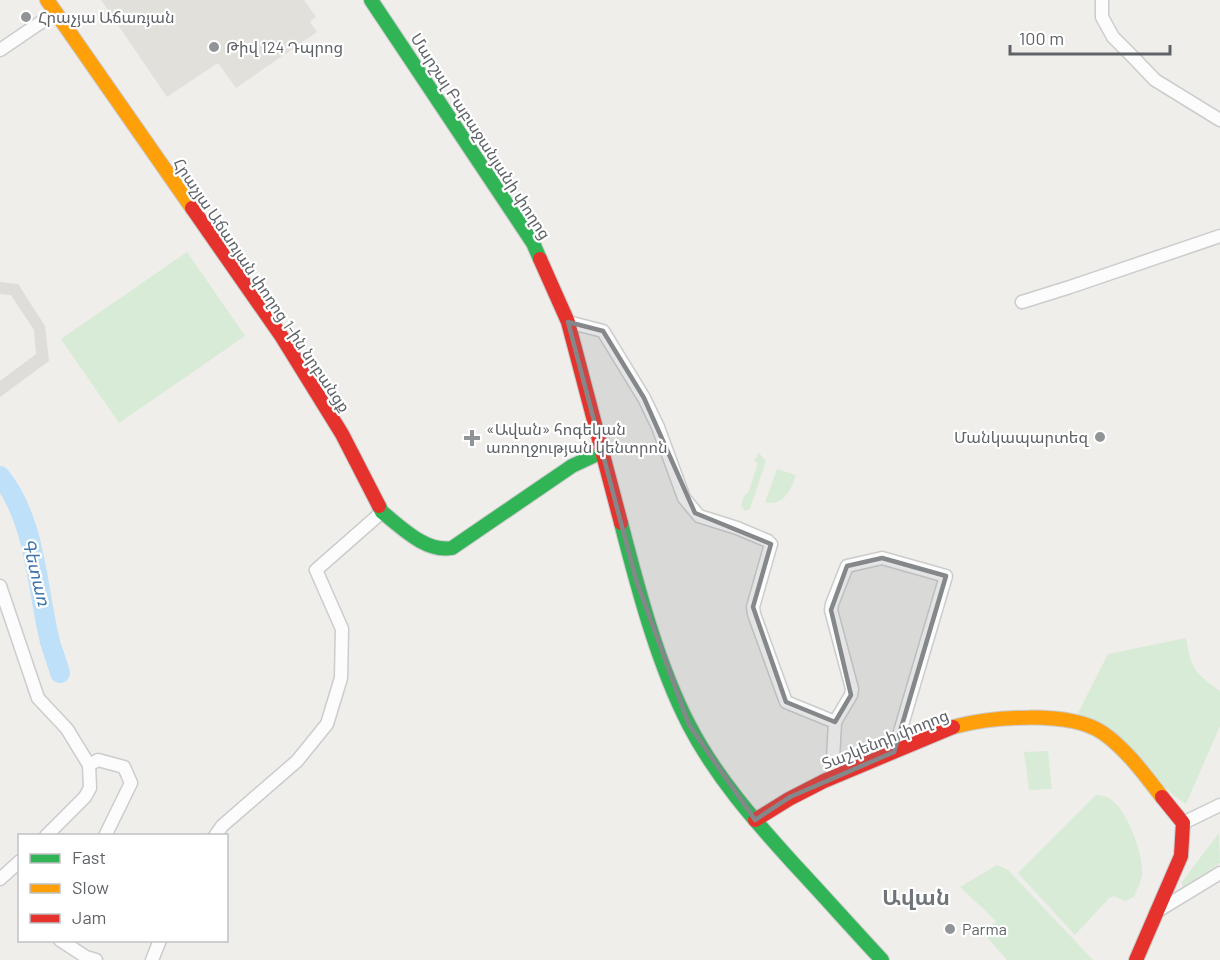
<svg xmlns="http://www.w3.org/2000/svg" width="1220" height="960" viewBox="0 0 1220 960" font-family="Barlow,'Noto Sans Armenian',sans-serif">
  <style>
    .industrial { fill: #dfddda }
    .education { fill: #e2e0da }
    .green { fill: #d8ebd6 }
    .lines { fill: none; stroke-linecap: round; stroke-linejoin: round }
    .river { stroke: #bfe0f9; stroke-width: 20 }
    .street-casing { stroke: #cbcccc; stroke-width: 15 }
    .fast-casing { stroke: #cacacb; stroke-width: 16 }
    .slow-casing { stroke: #cacacb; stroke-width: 16 }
    .jam-casing { stroke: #cacacb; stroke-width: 16 }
    .street { stroke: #fdfcfc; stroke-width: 12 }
    .fast { stroke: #30b455; stroke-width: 14 }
    .slow { stroke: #ff9f0a; stroke-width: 14 }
    .jam { stroke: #e5322d; stroke-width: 14 }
    .marked { fill: #84888a; fill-opacity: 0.2; stroke: #84888a; stroke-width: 4.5; stroke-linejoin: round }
    .poi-dot { fill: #919496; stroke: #fff; stroke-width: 2 }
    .labels { text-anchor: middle; stroke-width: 4.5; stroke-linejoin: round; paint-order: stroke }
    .poi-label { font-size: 16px; fill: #5f6368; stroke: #fff; text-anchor: start }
    .street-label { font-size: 16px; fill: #5f6368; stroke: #fff }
    .water-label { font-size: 18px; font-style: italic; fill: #4174aa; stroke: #fff }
    .district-label { font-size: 22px; font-weight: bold; fill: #70757a; stroke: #fff }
  </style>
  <rect width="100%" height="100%" fill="#efeeea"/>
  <!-- industrial -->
  <path class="industrial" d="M0 282 18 284 45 326 49 361 0 397V381L36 354 34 330 11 295 0 294Z"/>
  <!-- education -->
  <path class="education" d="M101 0H304L316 17 310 22 317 32 236 88 218 63 167 97Z"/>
  <!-- green -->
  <g class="green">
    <path d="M187 252 245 336 119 423 61 339Z"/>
    <path d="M759 453 766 461 750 509 745 511 741 506 744 496 748 493 758 463 754 461Z"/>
    <path d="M777 469 796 475C791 489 784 507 765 502Z"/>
    <path d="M1186 638C1191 668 1194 673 1220 691V726L1186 804C1163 791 1149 765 1130 747 1115 734 1094 725 1077 715L1108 654Z"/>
    <path d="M1048 751 1052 789 1029 790 1024 752Z"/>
    <path d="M1096 795C1103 796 1108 796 1113 801 1128 814 1144 855 1142 875 1141 882 1137 890 1134 897L1125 901 1114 896 1109 898 1075 935 1018 873Z"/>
    <path d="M1219 833 1220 863 1183 887 1181 883Z"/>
    <path d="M997 865 1008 870 1093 960H1007L984 934 996 921 960 887Z"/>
  </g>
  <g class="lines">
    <!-- river -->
    <path class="river" d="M0 476C36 520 37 589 50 642 53 652 57 662 60 673"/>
    <defs>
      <g id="street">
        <path d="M1102 0V17L1113 37 1132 56 1155 80 1220 120"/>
        <path d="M0 50 56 12"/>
        <path d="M1022 302 1070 287 1220 236"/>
        <path d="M568 322 603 331 644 398 658 427 684 498 699 516 737 528 768 541 771 544 753 607 754 614 786 702 835 722 832 777"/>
        <path d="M0 586 38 698 67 729 89 765 90 788 85 797 46 836"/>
        <path d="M835 722 851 695 852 689 831 610 832 604 847 566 882 558 946 576 894 752"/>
        <path d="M89 765 98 760 124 767 131 783 105 836"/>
        <path d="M1183 823 1220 805"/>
        <path d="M215 836 222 826 297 761 327 724 341 678 342 629 316 570 382 512"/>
        <path d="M0 879 20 861"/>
        <path d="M1156 912 1220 873"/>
        <path d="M60 940 86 957 96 960"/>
        <path d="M152 960 160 940"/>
      </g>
      <g id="fast">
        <path d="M371 0 533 243 540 259"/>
        <path d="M379 506 382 512C401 527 426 553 452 548L572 466 604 451"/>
        <path d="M621 523C638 589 658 665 689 725 716 777 754 820 793 863 823 895 852 928 882 960"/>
      </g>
      <g id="slow">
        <path d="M47 0 192 208"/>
        <path d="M953 727C991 717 1069 710 1103 733 1126 749 1145 775 1162 797"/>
      </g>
      <g id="jam">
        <path d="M192 208 282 337 342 434 379 506"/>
        <path d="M540 259 568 322 621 523"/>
        <path d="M755 820 789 799 824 781 953 727"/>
        <path d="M1136 960 1181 856 1183 823 1162 797"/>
      </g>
    </defs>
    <!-- street casing -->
    <use href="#street" class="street-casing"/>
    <!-- fast casing -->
    <use href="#fast" class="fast-casing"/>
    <!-- slow casing -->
    <use href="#slow" class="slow-casing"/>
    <!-- jam casing -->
    <use href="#jam" class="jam-casing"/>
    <!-- street -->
    <use href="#street" class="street"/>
    <!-- fast -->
    <use href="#fast" class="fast"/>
    <!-- slow -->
    <use href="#slow" class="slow"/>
    <!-- jam -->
    <use href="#jam" class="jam"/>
  </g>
  <!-- marked area -->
  <path class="marked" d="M568 322 603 331 644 398 695 513 771 544 753 607 786 702 835 722 851 695 831 610 847 566 882 558 946 576 894 752 790 797 755 820 689 725 636 580Z"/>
  <!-- markers -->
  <g class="poi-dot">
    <circle cx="26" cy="17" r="6"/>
    <circle cx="214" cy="47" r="6"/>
    <circle cx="1100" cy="437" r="6"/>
    <path d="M469 429h6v6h6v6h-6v6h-6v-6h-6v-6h6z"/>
    <circle cx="950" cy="929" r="6"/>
  </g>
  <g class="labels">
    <!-- poi labels -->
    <g class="poi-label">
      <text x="38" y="23">Հրաչյա Աճառյան</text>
      <text x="226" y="53">Թիվ 124 Դպրոց</text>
      <text x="486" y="435">«Ավան» հոգեկան<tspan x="486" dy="18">առողջության կենտրոն</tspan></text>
      <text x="1088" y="443" text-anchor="end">Մանկապարտեզ</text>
      <text x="962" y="935">Parma</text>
    </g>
    <!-- street labels -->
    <g class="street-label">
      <text transform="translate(481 136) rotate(57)" y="6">Մարշալ Բաբաջանյանի փողոց</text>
      <text transform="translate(262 285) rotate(56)" y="6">Հրաչյա Աճառյան փողոց 1-ին նրբանցք</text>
      <text transform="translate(885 739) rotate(-22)" y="6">Տաշկենդի փողոց</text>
    </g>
    <!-- water labels -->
    <g class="water-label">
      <text transform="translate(36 572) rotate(76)" y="6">Գետառ</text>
    </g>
    <!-- district labels -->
    <g class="district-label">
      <text x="916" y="905">Ավան</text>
    </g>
  </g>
  <!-- legend -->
  <rect x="18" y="834" width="210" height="108" fill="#ffffff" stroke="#bfc1c3" stroke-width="1.5"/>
  <rect x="30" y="854" width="30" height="9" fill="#30b455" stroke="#bfc1c3" stroke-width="1.5"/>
  <text x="72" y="864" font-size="18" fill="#5f6368">Fast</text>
  <rect x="30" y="884" width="30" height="9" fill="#ff9f0a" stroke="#bfc1c3" stroke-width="1.5"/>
  <text x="72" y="894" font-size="18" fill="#5f6368">Slow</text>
  <rect x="30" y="914" width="30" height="9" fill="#e5322d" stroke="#bfc1c3" stroke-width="1.5"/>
  <text x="72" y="924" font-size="18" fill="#5f6368">Jam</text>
  <!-- scale -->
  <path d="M1010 45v9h160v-9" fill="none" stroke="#5f6368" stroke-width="3"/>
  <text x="1019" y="45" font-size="18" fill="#5f6368" stroke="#ffffff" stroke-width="4.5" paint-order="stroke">100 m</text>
</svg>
